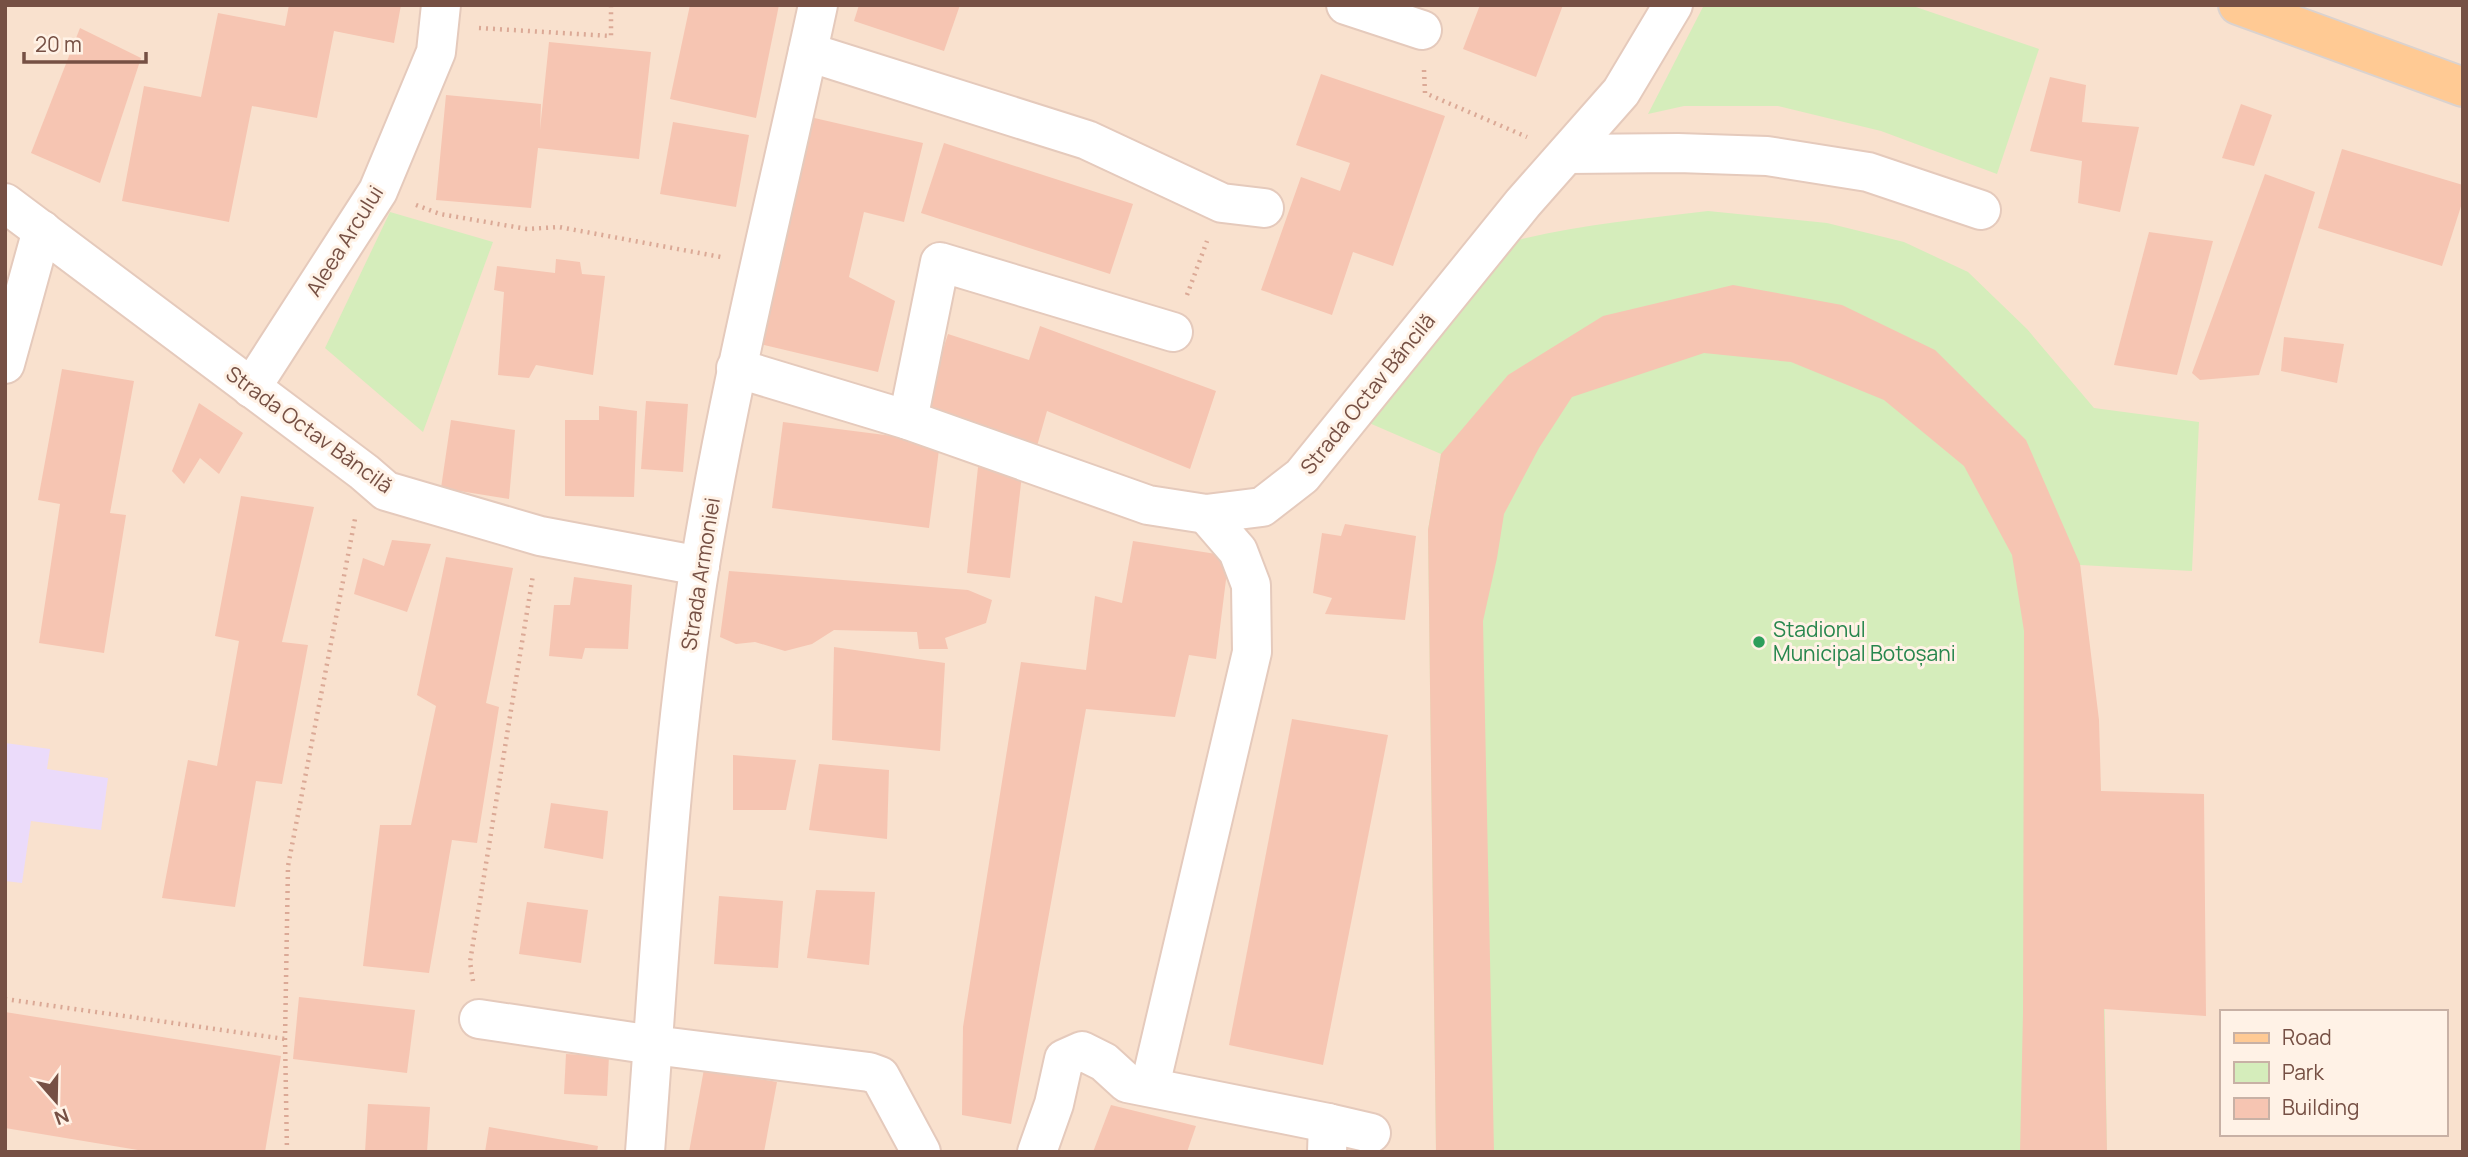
<svg xmlns="http://www.w3.org/2000/svg" width="2468" height="1157" viewBox="0 0 2468 1157" font-family="Manrope,sans-serif">
  <style>
    .residential { fill: #f9e1ce; fill-rule: evenodd }
    .education { fill: #ebdbfa }
    .green { fill: #d5edbb }
    .building { fill: #f6c5b2 }
    .lines { fill: none; stroke-linecap: round; stroke-linejoin: round }
    .minor-casing { stroke: #e5cabc; stroke-width: 42 }
    .major-casing { stroke: #dbd2ce; stroke-width: 42 }
    .path { stroke: #dba996; stroke-width: 4.5; stroke-dasharray: 2 5; stroke-linecap: butt }
    .minor { stroke: #fff; stroke-width: 38 }
    .major { stroke: #ffca94; stroke-width: 38 }
    .leisure-dot { fill: #2e9e5b; stroke: #fff2e6; stroke-width: 2.5 }
    .labels { text-anchor: middle; stroke-width: 6; stroke-linejoin: round; paint-order: stroke }
    .street-label { font-size: 21px; fill: #765044; stroke: #fff2e6 }
    .leisure-label { font-size: 21px; fill: #27864d; stroke: #fff2e6; text-anchor: start }
  </style>
  <rect width="100%" height="100%" fill="#feeedd"/>
  <!-- residential -->
  <path class="residential" d="M5 5H2463V1152H5ZM2221 1012H2445V1134H2221Z"/>
  <!-- education -->
  <path class="education" d="M5 743 50 749 47 769 108 778 101 830 31 821 22 883 5 881Z"/>
  <!-- green -->
  <g class="green">
    <path d="M1704 5H1910L2039 49 1997 174 1881 131 1778 106H1684L1648 114Z"/>
    <path d="M1708 211 1827 223 1904 242 1968 272 2027 329 2094 408 2199 422 2192 571 2080 565 2101 791 2107 1152H1436L1428 530 1441 454 1339 410 1510 242C1575 225 1641 219 1708 211Z"/>
    <path d="M390 212 493 242 423 432 325 348Z"/>
  </g>
  <!-- building -->
  <g class="building">
    <path d="M289 5H401L394 43 334 31 317 118 252 106 229 222 122 201 144 86 201 97 218 13 285 26Z"/>
    <path d="M690 5H779L756 118 670 99Z"/>
    <path d="M859 5H960L944 51 854 21Z"/>
    <path d="M1480 5H1563L1536 77 1463 49Z"/>
    <path d="M80 28 141 58 100 183 31 153Z"/>
    <path d="M549 42 651 52 639 159 538 148 531 208 436 200 446 95 541 104 540 130Z"/>
    <path d="M1321 74 1445 116 1393 266 1353 252 1332 315 1261 290 1301 177 1340 191 1350 163 1296 145Z"/>
    <path d="M2050 77 2086 85 2082 122 2139 127 2120 212 2078 203 2082 161 2030 151Z"/>
    <path d="M2241 104 2272 115 2254 166 2222 158Z"/>
    <path d="M810 117 923 143 904 222 864 212 849 277 895 301 878 372 756 343Z"/>
    <path d="M673 122 749 135 736 207 660 194Z"/>
    <path d="M944 143 1133 204 1110 274 921 213Z"/>
    <path d="M2342 149 2463 185V200L2442 266 2318 228Z"/>
    <path d="M2265 174 2315 192 2259 375 2200 380 2192 373Z"/>
    <path d="M2149 232 2213 241 2177 375 2114 365Z"/>
    <path d="M556 259 580 262 582 274 605 276 593 375 536 365 529 378 498 375 504 292 494 290 497 266 555 273Z"/>
    <path d="M1733 285 1842 305 1935 350 2026 440 2080 564 2099 720 2101 791 2204 794 2206 1016 2104 1009 2107 1152H2020L2023 1013 2024 631 2012 555 1964 466 1884 400 1791 362 1704 353 1572 397 1539 448 1504 514 1497 558 1483 621 1494 1152H1436L1428 530 1441 454 1508 375 1603 316Z"/>
    <path d="M1040 326 1216 391 1190 469 1047 411 1037 446 923 410 948 334 1029 360Z"/>
    <path d="M2284 337 2344 344 2337 383 2281 371Z"/>
    <path d="M62 369 134 381 110 513 126 515 104 653 39 643 60 504 38 500Z"/>
    <path d="M646 401 688 404 683 472 641 469Z"/>
    <path d="M199 403 243 433 219 474 200 458 184 484 172 471Z"/>
    <path d="M599 406 637 411 634 497 565 496V420H599Z"/>
    <path d="M451 420 515 430 509 499 441 488Z"/>
    <path d="M783 422 940 442 929 528 772 508Z"/>
    <path d="M978 467 1022 475 1010 578 967 573Z"/>
    <path d="M241 496 314 507 282 642 308 645 282 784 256 781 235 907 162 898 188 760 217 766 239 641 215 636Z"/>
    <path d="M1345 524 1416 536 1405 620 1325 614 1332 598 1313 593 1322 533 1341 536Z"/>
    <path d="M392 540 431 544 407 612 354 594 363 558 384 566Z"/>
    <path d="M1133 541 1229 556 1216 659 1189 655 1175 717 1086 709 1011 1124 962 1115 963 1027 1021 662 1086 670 1095 596 1122 603Z"/>
    <path d="M446 557 513 568 486 703 499 707 477 843 452 840 429 973 363 966 380 825H411L436 706 417 695Z"/>
    <path d="M729 571 968 590 992 600 986 623 945 638 948 649H919L917 632 834 630 812 644 785 651 755 642 736 644 720 637Z"/>
    <path d="M574 577 632 585 628 649 585 648 582 659 549 656 554 605H570Z"/>
    <path d="M834 647 945 663 940 751 832 740Z"/>
    <path d="M1292 719 1388 735 1323 1065 1229 1045Z"/>
    <path d="M733 755 796 760 786 810H733Z"/>
    <path d="M819 764 889 770 887 839 809 830Z"/>
    <path d="M551 803 608 811 603 859 544 848Z"/>
    <path d="M816 890 875 892 869 965 807 958Z"/>
    <path d="M719 896 783 901 778 968 714 964Z"/>
    <path d="M527 902 588 910 581 963 519 954Z"/>
    <path d="M299 997 415 1010 407 1073 293 1059Z"/>
    <path d="M5 1012 281 1056 265 1152H150L5 1128Z"/>
    <path d="M566 1054 609 1056 607 1096 564 1094Z"/>
    <path d="M704 1069 777 1082 764 1152H689Z"/>
    <path d="M368 1104 430 1107 427 1152H365Z"/>
    <path d="M1111 1105 1196 1126 1187 1152H1093Z"/>
    <path d="M489 1127 598 1146 597 1152H485Z"/>
  </g>
  <g class="lines">
    <defs>
      <g id="minor">
        <path d="M1346 5 1422 30"/>
        <path d="M808 52 1087 140 1222 203 1264 208"/>
        <path d="M1567 154 1678 153 1767 156 1868 172 1981 210"/>
        <path d="M5 203 364 472 386 491 540 536 700 566"/>
        <path d="M5 364 42 230"/>
        <path d="M736 368 908 420 1148 505 1206 514 1262 507 1302 476 1523 203 1621 92 1673 5"/>
        <path d="M251 388 378 191 436 52 441 5"/>
        <path d="M908 420 940 262 1173 332"/>
        <path d="M479 1019 653 1045 869 1072 880 1076 921 1152"/>
        <path d="M1150 1086 1252 652 1251 585 1238 551 1206 514"/>
        <path d="M645 1152C660 956 669 759 700 565 731 376 778 192 818 5"/>
        <path d="M1037 1152 1054 1104 1064 1059 1082 1051 1104 1062 1127 1083 1328 1123"/>
        <path d="M1327 1152 1328 1123 1371 1133"/>
      </g>
      <path id="major" d="M2238 5 2463 87"/>
    </defs>
    <!-- minor casing -->
    <use href="#minor" class="minor-casing"/>
    <!-- major casing -->
    <use href="#major" class="major-casing"/>
    <!-- path -->
    <g class="path">
      <path d="M479 28 611 36V5"/>
      <path d="M1424 70 1425 93 1527 137"/>
      <path d="M416 205 440 214 527 229 559 227 721 257"/>
      <path d="M1187 295 1207 241"/>
      <path d="M473 981 470 962 533 575"/>
      <path d="M5 999 285 1039"/>
      <path d="M287 1152 285 1039 288 866 355 519"/>
    </g>
    <!-- minor -->
    <use href="#minor" class="minor"/>
    <!-- major -->
    <use href="#major" class="major"/>
  </g>
  <!-- markers -->
  <circle class="leisure-dot" cx="1759" cy="642" r="7"/>
  <g class="labels">
    <!-- street labels -->
    <g class="street-label">
      <text transform="translate(345 241) rotate(-58)" y="7">Aleea Arcului</text>
      <text transform="translate(1368 394) rotate(-51)" y="7">Strada Octav Băncilă</text>
      <text transform="translate(309 430) rotate(36)" y="7">Strada Octav Băncilă</text>
      <text transform="translate(701 574) rotate(-81)" y="7">Strada Armoniei</text>
    </g>
    <!-- leisure labels -->
    <g class="leisure-label">
      <text x="1773" y="637">Stadionul<tspan x="1773" dy="24">Municipal Botoșani</tspan></text>
    </g>
  </g>
  <!-- border -->
  <rect width="2468" height="1157" fill="none" stroke="#765044" stroke-width="14"/>
  <!-- legend -->
  <rect x="2220" y="1010" width="228" height="126" fill="#fff2e6" stroke="#c8b1a5" stroke-width="2"/>
  <rect x="2234" y="1033" width="35" height="10" fill="#ffca94" stroke="#c8b1a5" stroke-width="2"/>
  <text x="2282" y="1045" font-size="21" fill="#765044">Road</text>
  <rect x="2234" y="1062" width="35" height="21" fill="#d5edbb" stroke="#c8b1a5" stroke-width="2"/>
  <text x="2282" y="1080" font-size="21" fill="#765044">Park</text>
  <rect x="2234" y="1098" width="35" height="21" fill="#f6c5b2" stroke="#c8b1a5" stroke-width="2"/>
  <text x="2282" y="1115" font-size="21" fill="#765044">Building</text>
  <!-- north arrow -->
  <g transform="translate(56 1101) rotate(160)" stroke="#fff2e6" stroke-width="5" paint-order="stroke">
  <path d="M0-5L12 26L0 18L-12 26Z" fill="#765044"/>
  <text y="-10" font-size="19" font-weight="bold" text-anchor="middle" fill="#765044">N</text>
  </g>
  <!-- scale -->
  <path d="M24 52v10h122v-10" fill="none" stroke="#765044" stroke-width="3.5"/>
  <text x="35" y="52" font-size="21" fill="#765044" stroke="#fff2e6" stroke-width="5" paint-order="stroke">20 m</text>
</svg>
